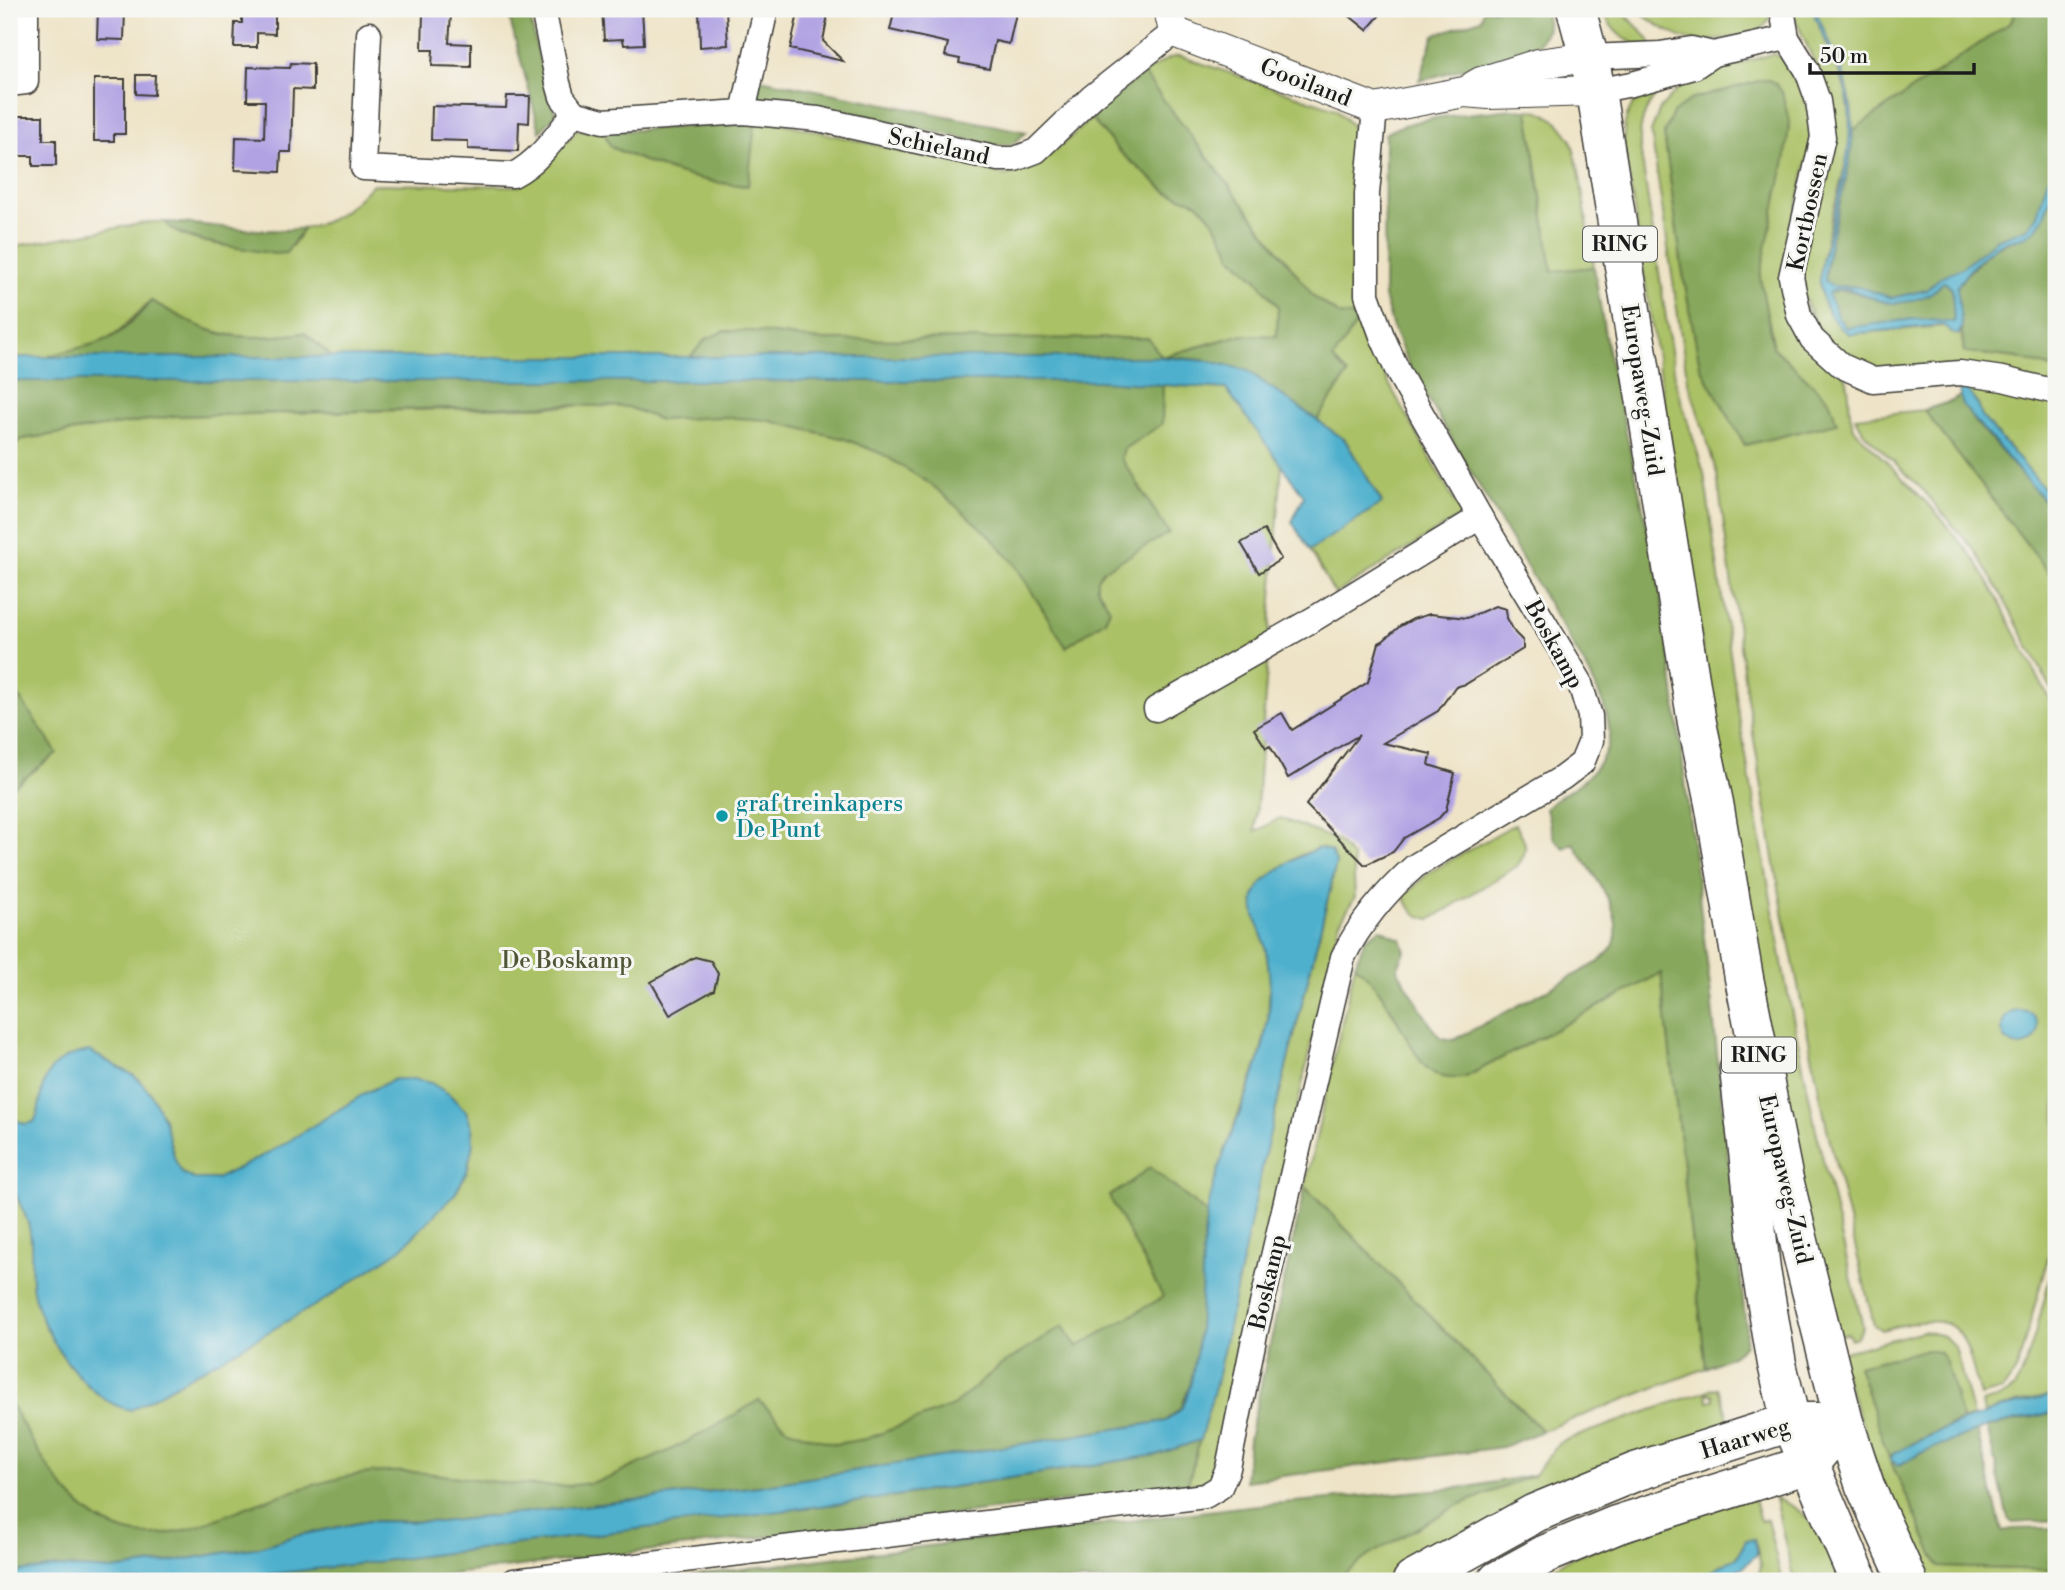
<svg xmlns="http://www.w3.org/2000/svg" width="2065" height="1590" viewBox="0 0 2065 1590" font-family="'Libre Bodoni',serif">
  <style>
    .green { fill: #aac166; stroke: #636e41; stroke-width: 2; fill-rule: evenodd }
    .forest { fill: #87a75b; stroke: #52623c; stroke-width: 2 }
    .water { fill: #4fb0cd; stroke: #366674; stroke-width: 2; fill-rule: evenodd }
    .building { fill: #b0a2e3 }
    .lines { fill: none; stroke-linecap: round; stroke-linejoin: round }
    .minor-casing { stroke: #3c3a36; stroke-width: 27 }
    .tertiary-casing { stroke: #3c3a36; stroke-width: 32 }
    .primary-casing { stroke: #3c3a36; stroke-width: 41 }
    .minor { stroke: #fff; stroke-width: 24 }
    .tertiary { stroke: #fff; stroke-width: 30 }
    .primary { stroke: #fff; stroke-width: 38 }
    .culture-dot { fill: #0f9aa8; stroke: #f6f6f2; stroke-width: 2.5 }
    .labels { text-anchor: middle; stroke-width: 6; stroke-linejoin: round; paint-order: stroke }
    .shield { fill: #f6f6f2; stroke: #5d5d5c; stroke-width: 2 }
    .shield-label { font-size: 21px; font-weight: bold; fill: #1c1c1c }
    .street-label { font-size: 23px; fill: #1c1c1c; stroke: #f6f6f2 }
    .culture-label { font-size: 23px; fill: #0d838f; stroke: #f6f6f2; text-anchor: start }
    .park-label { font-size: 23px; fill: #4e5636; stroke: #f6f6f2 }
  </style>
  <rect width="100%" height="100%" fill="#f6f6f2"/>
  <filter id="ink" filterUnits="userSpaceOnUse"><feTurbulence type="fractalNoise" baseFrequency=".0143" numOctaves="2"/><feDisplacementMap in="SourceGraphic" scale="14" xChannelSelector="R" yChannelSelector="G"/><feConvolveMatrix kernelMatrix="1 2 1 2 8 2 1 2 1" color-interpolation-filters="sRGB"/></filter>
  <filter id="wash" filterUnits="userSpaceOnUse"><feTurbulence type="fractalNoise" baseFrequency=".00686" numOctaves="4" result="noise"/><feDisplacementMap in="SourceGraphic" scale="28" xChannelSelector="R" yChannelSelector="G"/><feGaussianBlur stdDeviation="1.57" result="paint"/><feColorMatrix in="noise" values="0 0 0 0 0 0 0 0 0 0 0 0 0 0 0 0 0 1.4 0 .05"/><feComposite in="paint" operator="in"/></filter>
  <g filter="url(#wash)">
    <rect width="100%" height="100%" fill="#eee3c6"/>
    <!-- green -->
    <g class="green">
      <path d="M1603 9H1622C1631 24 1645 30 1652 46 1628 47 1610 31 1603 9Z"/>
      <path d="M1638 9H1662L1671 14 1727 13 1734 9H1773C1771 18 1766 26 1758 31 1750 36 1704 43 1694 41 1677 38 1649 22 1638 9Z"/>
      <path d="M1791 9H1812C1833 61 1857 92 1848 152 1841 188 1814 264 1822 296 1826 312 1836 325 1850 334L1945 326 1952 333 1961 332 1964 352 2017 358 2056 369V385L1861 367 1823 337 1801 291 1817 68Z"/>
      <path d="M1815 9H2017L2011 22 1853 130 1846 80Z"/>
      <path d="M1772 54 1784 57 1797 70 1810 118 1811 143 1783 269 1846 378C1852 395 1846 413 1855 430L1936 512 1975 560 1993 590 2056 712V1229L2017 1369 2003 1390 1980 1396C1962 1322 1961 1310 1881 1330L1874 1325 1826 1124 1783 912 1747 698 1717 474 1687 377 1651 132 1660 109 1687 79ZM1789 121C1786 156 1778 189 1770 223 1766 241 1760 259 1760 277 1760 301 1773 323 1773 347L1829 400 1836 422 1745 445 1700 366 1682 268 1664 133Z"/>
      <path d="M1180 56 1336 109 1355 129 1351 294 1388 382 1462 515 1335 594 1310 550 1382 502 1345 440 1317 420 1348 374 1333 359 1340 315 1315 298 1143 73C1156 67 1166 57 1180 56Z"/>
      <path d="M1658 85 1659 91C1644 109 1639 124 1640 147L1676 384 1704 473 1740 722 1784 974 1816 1130 1863 1327 1857 1337 1851 1339 1848 1333 1832 1337 1765 1053 1631 190C1625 147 1610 107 1658 85Z"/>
      <path d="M1528 110 1540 111 1557 121 1571 139 1579 171 1594 267 1552 272Z"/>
      <path d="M1091 118 1120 152 1167 192 1198 203 1212 219 1228 246 1230 255 1257 280 1278 306 1277 336 1240 335 1161 357 819 340 751 331 706 339 690 357 333 358 305 333C272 337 238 341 206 329 187 322 169 310 151 301L120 330 102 342 47 357 9 358V247L151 222H166C174 240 229 247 248 248 263 249 278 246 293 245L304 228C335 223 352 206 373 184L519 186 535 174 577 130 604 132 611 147C655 167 699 183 747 186L755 123H781L1005 175C1042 169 1065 142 1091 118Z"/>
      <path d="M1290 353 1255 832 1280 818 1337 840 1353 858 1355 897 1339 924 1326 976 1214 1485 1187 1487 1197 1452 9 1572V447L23 439 175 416 572 406ZM1319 848 1331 851 1336 862 1331 886 1267 1145 1216 1380 1234 1125 1259 1060 1268 1020 1270 977 1265 944 1255 917 1260 887 1280 868 1301 855Z"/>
      <path d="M1965 386 2056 398V502L1982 417 1978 404Z"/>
      <path d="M1924 410 2056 582V698L2000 592 1975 551 1924 491 1864 433 1855 417Z"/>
      <path d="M1515 824C1526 840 1530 850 1517 866L1431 919C1415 917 1409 910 1404 895L1430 872Z"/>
      <path d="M1355 965C1379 984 1391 1010 1406 1036 1413 1048 1420 1064 1432 1072 1442 1079 1453 1078 1464 1078L1661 973 1706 1368 1542 1431 1305 1187Z"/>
      <path d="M2056 1252V1395L2016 1403 1984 1414 1982 1403C1992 1400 2003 1398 2012 1390 2028 1376 2049 1279 2056 1252Z"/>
      <path d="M1923 1331 1944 1336 1955 1347 1973 1417 1962 1420 1946 1362 1858 1366 1890 1460 1939 1567 2056 1570V1581H1921L1906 1549 1837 1354Z"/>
      <path d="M1718 1388 1729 1420 1720 1425 1442 1546 1385 1581H1334L1368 1556 1456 1506 1534 1475 1558 1444 1563 1441 1706 1391 1708 1401 1714 1400 1713 1394H1709L1708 1390Z"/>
      <path d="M1753 1496 1760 1521 1767 1519 1782 1581H1757L1761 1566 1756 1544 1746 1540 1738 1556 1694 1581H1562L1547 1572 1570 1558Z"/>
      <path d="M1775 1499C1816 1511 1824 1545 1841 1581H1794Z"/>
    </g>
    <!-- forest -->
    <g class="forest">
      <path d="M507 9H528L547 92 556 114 540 132Z"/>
      <path d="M1484 9H1545L1548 29 1535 48 1419 81 1434 35 1481 19Z"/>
      <path d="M1662 9H1734C1715 19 1680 19 1662 9Z"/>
      <path d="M2017 9H2056V168L2050 175 2037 215 2028 228 1996 240 1962 268 1926 290 1892 298 1852 286H1830L1825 281C1827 229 1852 181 1853 130L2011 22Z"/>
      <path d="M1143 73 1315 298 1340 315 1361 317 1333 359 1348 374 1317 420 1246 370 1209 361 1170 357H690L706 339 724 331H751L819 340 1148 338 1162 357 1240 335 1277 336 1278 306 1257 280 1230 255 1228 246 1212 219 1198 203 1167 192 1120 152 1091 118Z"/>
      <path d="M760 79 1027 132 1011 145H992L828 107 757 99Z"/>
      <path d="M1762 80H1769L1776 84 1782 92 1789 121 1786 155 1760 277 1773 347 1829 400 1837 423 1745 445 1700 366 1682 268 1664 133 1673 113 1690 100Z"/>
      <path d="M1512 109 1528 110 1552 271 1594 267 1606 341 1658 576 1669 650 1710 987 1746 1328 1745 1345 1734 1355 1706 1368 1661 973 1464 1078C1453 1078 1442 1079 1432 1072 1420 1064 1413 1048 1406 1036 1391 1010 1379 984 1355 965L1365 939 1380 929 1401 939 1405 951 1397 969 1433 1029 1442 1038 1454 1040 1599 962C1603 957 1610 952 1613 946 1628 914 1589 869 1573 843L1564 848 1554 839 1546 809C1556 796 1568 793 1580 783 1626 746 1609 715 1588 671L1410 368 1393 328 1384 297 1385 134C1415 115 1476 114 1512 109Z"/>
      <path d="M755 123 748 186C699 183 655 167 611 147L604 132Z"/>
      <path d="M2056 180V369L2017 358 1964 352 1957 287 1966 275 1992 249 2033 232 2043 218Z"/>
      <path d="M166 222C212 224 259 235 304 228L286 253 275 254C252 249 175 242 166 222Z"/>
      <path d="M1943 282 1952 288 1954 322 1914 319 1846 328 1837 316 1827 293 1839 290 1851 291 1888 303 1932 292Z"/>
      <path d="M151 301C169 310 187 322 206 329 238 341 272 337 305 333L333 358 47 357C64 351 82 348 100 342 119 336 138 317 151 301Z"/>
      <path d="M9 381H1099L1163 384 1162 424 1124 449 1121 458 1169 533 1104 570 1097 579V588L1110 609 1105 620 1066 647 1014 563 990 536 932 485 882 454 845 439 766 420 722 417 660 420 628 407 567 405 175 416 23 439 9 448Z"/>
      <path d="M1960 396 1977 424 2056 514V582L1924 410 1952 401Z"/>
      <path d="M9 682 57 753 9 790Z"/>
      <path d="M1150 1167 1207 1214 1198 1349 1191 1382 1181 1408 1166 1421 759 1486 440 1522 368 1521 295 1536 259 1547 163 1563 112 1570 59 1567 9 1573V1401C39 1451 68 1519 131 1533 176 1543 221 1515 263 1501 292 1491 324 1481 355 1475 436 1460 524 1501 603 1480 613 1477 623 1471 632 1467 677 1449 718 1425 759 1400L787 1428 810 1437 835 1444 866 1439 953 1406 998 1367 1063 1326 1077 1347 1163 1297 1109 1196 1126 1186Z"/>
      <path d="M1305 1187 1542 1431 1503 1447 1245 1481 1249 1439Z"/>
      <path d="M1925 1350 1939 1352 1946 1362 1962 1420 1917 1441 1889 1458 1858 1366Z"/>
      <path d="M2056 1412V1520L2013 1523 2008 1519 1987 1427Z"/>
      <path d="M1977 1431 2002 1531 2013 1529 2056 1528V1570L1939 1567 1890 1460 1899 1465 1923 1452Z"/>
      <path d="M1200 1440 1187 1487 393 1581H212L876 1499 1156 1455Z"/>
      <path d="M1534 1475 1456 1506 1368 1556 1334 1581H648L1248 1506 1468 1487Z"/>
    </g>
    <!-- water -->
    <g class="water">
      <path d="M1812 9H1815C1828 41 1846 70 1851 105 1860 166 1827 221 1825 281L1831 286 1859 287 1892 298 1926 290 1942 276 1962 268 1996 240 2028 228 2037 215 2047 181 2056 168C2056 185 2045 223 2031 233 2023 239 2013 238 2005 242 1987 250 1967 270 1957 287L1962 327 1958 335C1950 335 1949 326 1941 325L1850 334C1834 328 1822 303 1820 286 1819 267 1825 248 1830 229 1840 190 1853 149 1849 108 1845 71 1824 43 1812 9ZM1944 282 1952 288 1954 322 1914 319 1846 328 1837 316 1828 293C1851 280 1871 303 1893 303 1903 303 1922 299 1931 293 1935 290 1939 285 1944 282Z"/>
      <path d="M1161 357 1209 361 1246 370 1345 440 1382 503 1310 550 1292 522 1304 496 1226 389 1099 381H9V358L26 357Z"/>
      <path d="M1965 386 1978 405 1982 417 2056 502V514L1963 406 1959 390Z"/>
      <path d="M1319 848 1331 851 1336 862 1331 886 1267 1145 1216 1384 1200 1440 1156 1455 876 1499 367 1563 212 1581H9V1573L59 1567 112 1570 163 1563 259 1547 295 1536 368 1521 440 1522 759 1486 1166 1421C1171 1417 1179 1413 1182 1407 1188 1397 1191 1383 1193 1372 1203 1324 1200 1276 1205 1228 1213 1154 1258 1092 1268 1020 1271 996 1270 969 1265 946 1262 931 1251 915 1254 899 1258 876 1299 856 1319 848Z"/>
      <circle cx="2020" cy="1028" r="18"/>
      <path d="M89 1051 135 1076 150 1092 164 1119 175 1160 182 1173 194 1179H216L241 1167 279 1147 367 1092 395 1079H414L431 1083 449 1094 466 1111 472 1127 473 1144 467 1172 455 1194 401 1249 326 1299 131 1410C88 1404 40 1332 33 1291 29 1270 34 1248 29 1227 26 1213 17 1201 13 1187 6 1165 9 1140 9 1117L25 1124 34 1122C39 1112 40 1104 41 1094 46 1066 63 1055 89 1051Z"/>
      <path d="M2056 1395V1412L1990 1426 1923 1452 1899 1465 1890 1460 1893 1454C1947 1425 1996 1407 2056 1395Z"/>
      <path d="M1754 1539 1757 1554 1744 1566 1719 1581H1694L1738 1556 1746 1540Z"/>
    </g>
    <g id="blocks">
      <!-- building -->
      <g class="building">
        <path d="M98 9H125L124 40 97 39Z"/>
        <path d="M242 9H274L275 12V34L257 33V47H234L235 23H242Z"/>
        <path d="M602 9H642L644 44 624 45 623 39 604 40Z"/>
        <path d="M699 9H726L728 45 700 47Z"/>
        <path d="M799 9H829L823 41 843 61 790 49Z"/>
        <path d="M895 9H1017L1009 44 995 41 989 69 959 63 960 59 945 56 948 43 890 30Z"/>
        <path d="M1341 9H1385L1367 30Z"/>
        <path d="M423 13 451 14 449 43 471 44V67L432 66 433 50H422Z"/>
        <path d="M291 63 313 64V90L293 89 291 152H281L280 172 235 170 236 137 264 138 265 101H247L248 67 290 68Z"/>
        <path d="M136 75H155L154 95 136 94Z"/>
        <path d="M94 79H125V134H114V141H94Z"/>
        <path d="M507 96H530L529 123 519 122 518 151 468 149V141L431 140 432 106 506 108Z"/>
        <path d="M13 116H43V140H56V166H33V156H14Z"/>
        <path d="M1264 530 1281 559 1259 573 1241 543Z"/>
        <path d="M1495 606 1506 609 1507 618 1515 633 1523 641V649L1466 684 1455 687 1438 711 1383 743 1431 754 1429 765 1455 773 1446 810 1439 818 1404 838 1393 852 1365 865 1306 805 1359 735 1288 778 1270 746 1266 748 1254 729 1282 713 1292 730 1368 682 1379 643 1383 641 1400 626 1413 619 1430 614 1467 618Z"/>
        <path d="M695 957 711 961 718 974 714 990 670 1015 651 982Z"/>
      </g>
    </g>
  </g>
  <g filter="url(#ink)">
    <use href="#blocks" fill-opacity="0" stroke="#3c3a36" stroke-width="2"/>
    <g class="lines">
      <defs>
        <g id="minor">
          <path d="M543 9 558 83 562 97 574 113 603 121 743 112 818 119 998 159H1015L1036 151 1092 97 1174 32"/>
          <path d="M1782 9 1787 38 1807 70 1818 101 1823 137 1791 277 1799 315 1812 339 1842 366 1873 380 1960 373 2003 379 2056 392"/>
          <path d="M369 34 363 168 513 175C539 162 556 136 574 113"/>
          <path d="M1589 57 1660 54 1691 49 1713 54"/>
          <path d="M9 84 26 82V9"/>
          <path d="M1596 91 1632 84 1694 67 1713 54 1787 38"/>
          <path d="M743 112 766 9"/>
          <path d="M1156 709 1317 617 1480 517"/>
          <path d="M514 1581 1205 1496 1220 1487 1228 1468 1255 1334 1343 957C1360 923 1387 891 1415 866L1562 778 1582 763 1591 741 1590 716 1579 680 1480 517 1399 374 1382 336 1367 295V194L1375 109"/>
        </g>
        <g id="tertiary">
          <path d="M1169 9 1174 32 1375 109 1464 92 1489 94 1596 91"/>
          <path d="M1474 86 1481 82 1538 64 1589 57"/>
        </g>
        <g id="primary">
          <path d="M1576 9 1589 57 1596 91 1697 723 1714 803 1744 978 1783 1175 1802 1254 1844 1422 1865 1486 1908 1581"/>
          <path d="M1739 1069 1761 1270 1777 1364 1791 1422 1859 1581"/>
          <path d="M1412 1581 1535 1513 1635 1472 1791 1422H1818"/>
          <path d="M1497 1581 1546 1554 1616 1525 1809 1464 1825 1445"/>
        </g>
      </defs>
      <!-- minor casing -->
      <use href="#minor" class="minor-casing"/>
      <!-- tertiary casing -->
      <use href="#tertiary" class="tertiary-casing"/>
      <!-- primary casing -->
      <use href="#primary" class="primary-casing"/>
      <!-- minor -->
      <use href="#minor" class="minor"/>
      <!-- tertiary -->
      <use href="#tertiary" class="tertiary"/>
      <!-- primary -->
      <use href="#primary" class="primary"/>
    </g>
  </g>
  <!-- markers -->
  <circle class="culture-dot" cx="722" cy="816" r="7"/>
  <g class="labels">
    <!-- shield labels -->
    <g class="shield">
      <rect x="1583" y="226.5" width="74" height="35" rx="5"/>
      <rect x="1722" y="1037.5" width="74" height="35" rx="5"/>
    </g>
    <g class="shield-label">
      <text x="1620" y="251">RING</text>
      <text x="1759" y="1062">RING</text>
    </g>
    <!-- street labels -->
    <g class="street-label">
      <text transform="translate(1306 82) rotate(21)" y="8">Gooiland</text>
      <text transform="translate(939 146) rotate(12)" y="8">Schieland</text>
      <text transform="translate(1807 212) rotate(-78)" y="8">Kortbossen</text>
      <text transform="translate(1643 390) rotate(81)" y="8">Europaweg-Zuid</text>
      <text transform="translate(1555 644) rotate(61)" y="8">Boskamp</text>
      <text transform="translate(1786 1179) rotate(77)" y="8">Europaweg-Zuid</text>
      <text transform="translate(1267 1282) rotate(-77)" y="8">Boskamp</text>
      <text transform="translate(1745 1438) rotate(-17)" y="8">Haarweg</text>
    </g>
    <!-- culture labels -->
    <g class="culture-label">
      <text x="736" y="811">graf treinkapers<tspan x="736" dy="26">De Punt</tspan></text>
    </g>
    <!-- park labels -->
    <g class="park-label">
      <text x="567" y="968">De Boskamp</text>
    </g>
  </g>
  <!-- margin -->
  <rect width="2065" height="1590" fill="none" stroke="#f6f6f2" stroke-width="35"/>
  <!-- scale -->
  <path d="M1810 63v10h164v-10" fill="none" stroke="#1c1c1c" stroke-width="3.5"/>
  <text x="1820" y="63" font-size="21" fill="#1c1c1c" stroke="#f6f6f2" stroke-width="5" paint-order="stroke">50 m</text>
</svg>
